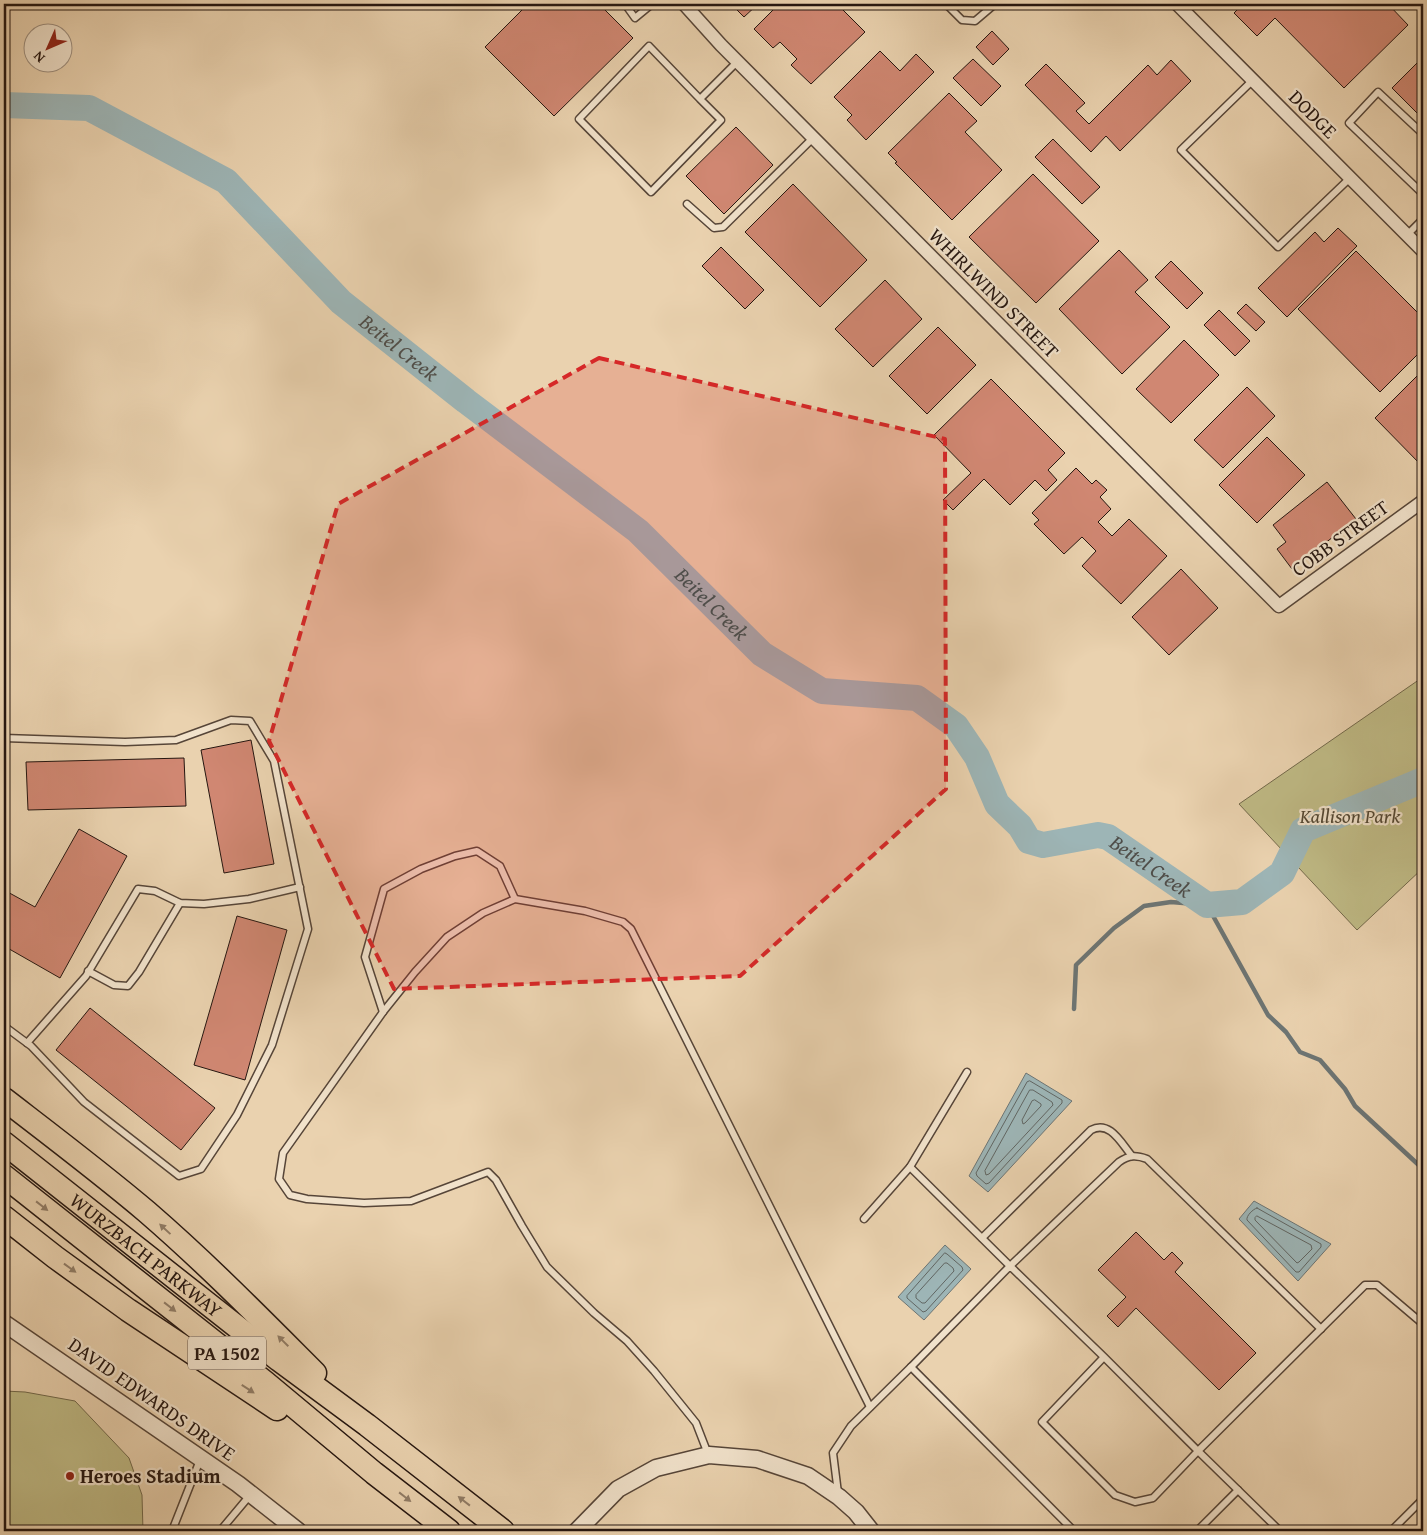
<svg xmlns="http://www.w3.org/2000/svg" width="1427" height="1535" viewBox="0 0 1427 1535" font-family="'Gentium Book Plus',serif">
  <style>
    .green { fill: #bfba85; stroke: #72684a }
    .water { fill: #9db5b6; stroke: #6d7574 }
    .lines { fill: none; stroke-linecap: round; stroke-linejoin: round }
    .shore { stroke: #616663; stroke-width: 1 }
    .stream { stroke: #6d7574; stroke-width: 4.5 }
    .river { stroke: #9db5b6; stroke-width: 26 }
    .building { fill: #d08772; stroke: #251610 }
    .service-casing { stroke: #564538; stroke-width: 9 }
    .minor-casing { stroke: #564538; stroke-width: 15 }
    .tertiary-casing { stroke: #564538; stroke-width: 19 }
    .motorway-casing { stroke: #251610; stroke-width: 25 }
    .service { stroke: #f1e2cb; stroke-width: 6 }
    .minor { stroke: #f1e2cb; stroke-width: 12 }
    .tertiary { stroke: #f1e2cb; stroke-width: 16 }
    .motorway { stroke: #ead2af; stroke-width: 22 }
    .oneway { fill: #917d67 }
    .marked { fill: #d62828; fill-opacity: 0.2; stroke: #d62828; stroke-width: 4; stroke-dasharray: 10 6; stroke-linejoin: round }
    .poi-dot { fill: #8f2418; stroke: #f1e2cb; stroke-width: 2 }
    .labels { text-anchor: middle; stroke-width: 4.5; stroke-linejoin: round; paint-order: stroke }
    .shield { fill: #f1e2cb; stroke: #625348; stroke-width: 1 }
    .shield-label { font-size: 19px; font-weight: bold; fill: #251610 }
    .street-label { font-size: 20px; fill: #251610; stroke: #f1e2cb }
    .park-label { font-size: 20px; font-style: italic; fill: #534733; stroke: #f1e2cb }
    .poi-label { font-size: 20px; font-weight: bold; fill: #251610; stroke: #f1e2cb; text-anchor: start }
    .water-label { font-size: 21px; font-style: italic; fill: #4f4e4a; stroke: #f1e2cb }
  </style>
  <rect width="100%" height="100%" fill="#ead2af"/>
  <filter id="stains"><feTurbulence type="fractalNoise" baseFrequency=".004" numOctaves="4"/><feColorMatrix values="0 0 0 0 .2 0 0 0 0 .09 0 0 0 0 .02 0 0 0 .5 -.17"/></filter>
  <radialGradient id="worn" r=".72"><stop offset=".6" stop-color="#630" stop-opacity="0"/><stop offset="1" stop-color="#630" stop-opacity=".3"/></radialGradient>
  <!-- green -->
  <g class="green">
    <path d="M1423 677V868L1357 930 1239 804Z"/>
    <path d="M4 1391 25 1392 75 1401 129 1458 142 1495 143 1531H4Z"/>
  </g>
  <!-- water -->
  <g class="water">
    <path d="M1026 1073 1072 1101 988 1192 969 1176Z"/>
    <path d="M1254 1201 1331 1244 1298 1281 1239 1219Z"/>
    <path d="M945 1245 971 1269 924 1320 898 1297Z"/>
  </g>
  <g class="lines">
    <!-- shore -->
    <g class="shore">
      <path d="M1030 1081 1062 1100V1103L989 1183 986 1184 977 1176 976 1173 1027 1082Z"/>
      <path d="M1030 1090H1033L1052 1102 1053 1105 989 1174 986 1175 985 1171Z"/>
      <path d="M1035 1100 1041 1104V1106L1025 1123 1023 1124 1022 1120 1032 1101Z"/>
      <path d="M1257 1208 1321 1244V1247L1299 1272H1296L1247 1220C1246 1216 1253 1209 1257 1208Z"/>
      <path d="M1257 1216 1311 1245 1312 1249 1299 1262 1297 1263 1255 1220V1218Z"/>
      <path d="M945 1253 947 1254 962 1267 963 1270 926 1311 923 1312 907 1298V1296Z"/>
      <path d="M945 1263H947L953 1268 954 1271 925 1303H922L916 1298V1295Z"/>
    </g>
    <!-- stream -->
    <path class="stream" d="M1074 1009 1076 965 1114 928 1144 906 1171 902 1207 905 1268 1015 1286 1032 1300 1052 1320 1060 1345 1089 1355 1106 1423 1169"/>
    <!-- river -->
    <path class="river" id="s1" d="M4 105 89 108 226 181 341 302 466 401 638 531 762 654 822 691 917 698 956 726 977 757 997 804 1020 826 1029 841 1043 845 1098 835 1108 837 1207 905 1242 902 1282 873 1303 830 1423 780"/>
  </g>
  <!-- building -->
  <g class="building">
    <path d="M528 4H599L633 38 554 116 485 47Z"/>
    <path d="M731 4H758L744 17Z"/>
    <path d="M779 4H837L865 32 811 84 791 65 797 59 780 42 773 48 754 29Z"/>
    <path d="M1243 4H1388L1408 25 1344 88 1275 18 1257 36 1234 13Z"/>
    <path d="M992 31 1009 49 993 65 976 47Z"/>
    <path d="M880 51 900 71 916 54 934 72 866 140 847 120 852 115 834 97Z"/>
    <path d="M1423 57V119L1392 88Z"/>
    <path d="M973 59 1001 86 981 106 953 78Z"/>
    <path d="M1171 60 1191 81 1120 151 1106 136 1091 152 1025 85 1046 64 1085 103 1076 111 1089 124 1148 65 1157 75Z"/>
    <path d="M949 93 977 121 965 132 1002 170 952 220 895 163 897 162 888 153Z"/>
    <path d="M736 127 773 165 724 214 686 176Z"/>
    <path d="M1053 139 1100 187 1082 204 1035 157Z"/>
    <path d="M1033 174 1099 241 1036 303 969 237Z"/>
    <path d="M793 184 867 260 820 307 745 232Z"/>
    <path d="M1338 228 1357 246 1287 317 1258 288 1315 232 1324 242Z"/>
    <path d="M721 247 764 290 745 309 702 266Z"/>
    <path d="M1119 250 1148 280 1135 292 1170 327 1122 374 1059 309Z"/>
    <path d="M1356 251 1423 318V349L1380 392 1298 309Z"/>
    <path d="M1171 261 1203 293 1187 309 1155 277Z"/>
    <path d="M885 280 922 319 873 367 835 329Z"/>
    <path d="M1246 304 1265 322 1256 331 1237 313Z"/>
    <path d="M1219 310 1250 341 1235 356 1204 325Z"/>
    <path d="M938 327 976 365 927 414 889 376Z"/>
    <path d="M1184 340 1219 375 1171 423 1136 389Z"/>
    <path d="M1423 370V467L1375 418Z"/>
    <path d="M991 379 1065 453 1048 470 1057 480 1046 491 1035 480 1010 505 984 479 953 510 943 500 971 473 934 435Z"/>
    <path d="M1247 387 1275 416 1223 468 1194 440Z"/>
    <path d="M1267 437 1305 475 1257 523 1219 485Z"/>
    <path d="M1076 468 1092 484 1096 480 1107 490 1100 497 1111 509 1098 522 1112 536 1129 519 1167 556 1121 604 1082 566 1096 551 1082 537 1064 554 1034 524 1039 520 1032 513Z"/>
    <path d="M1327 482 1356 519 1292 569 1277 549 1286 542 1273 525Z"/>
    <path d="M1181 569 1218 608 1169 655 1132 617Z"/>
    <path d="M251 740 274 864 224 873 201 750Z"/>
    <path d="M184 758 186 806 28 810 26 762Z"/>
    <path d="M79 829 127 856 60 978 4 946V890L35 907Z"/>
    <path d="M237 916 287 930 245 1080 194 1065Z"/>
    <path d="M90 1008 215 1108 181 1150 56 1050Z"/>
    <path d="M1136 1232 1164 1260 1172 1252 1183 1263 1175 1272 1256 1353 1219 1390 1136 1308 1118 1327 1107 1316 1126 1297 1098 1270Z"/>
  </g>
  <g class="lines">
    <defs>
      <g id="service">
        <path d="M625 4 635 18 652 4"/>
        <path d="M946 4 962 20 975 21 995 4"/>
        <path d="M1253 80 1181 150 1278 247 1350 178"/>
        <path d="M700 99 721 120 651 192 579 119 649 46 700 99 737 62"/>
        <path d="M1423 134 1378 92 1349 123 1423 194"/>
        <path d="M687 204 714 228 723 227 813 138"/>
        <path d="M1407 235 1423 219"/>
        <path d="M4 738 125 742 176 740 231 720 250 721 274 761 308 929 272 1045 237 1115 201 1169 179 1176 84 1102 31 1046 4 1026"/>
        <path d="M88 971 114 985 128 986 139 972 180 903"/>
        <path d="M383 1012 365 957 384 889 421 869 455 856 477 851 500 866 515 899"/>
        <path d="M27 1043 86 976 138 889 155 891 180 903 204 904 249 899 300 887"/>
        <path d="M910 1167 967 1072"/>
        <path d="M864 1219 910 1167 1010 1266 1119 1162C1129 1155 1136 1155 1147 1159L1321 1329"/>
        <path d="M982 1238 1091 1130C1110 1120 1121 1143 1132 1156"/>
        <path d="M911 1367 1010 1266 1104 1357 1198 1451 1153 1498 1135 1502 1115 1495 1042 1422 1104 1357"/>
        <path d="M708 1454 696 1423 654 1371 627 1341 594 1313 547 1267 522 1226 496 1180 488 1172 411 1201 364 1203 307 1199 290 1195 279 1179 283 1153 383 1012 415 972 447 937 483 913 515 899 585 911 623 922 631 929 870 1407"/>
        <path d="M838 1493 833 1453 851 1426 911 1367 1074 1531"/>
        <path d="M172 1531 200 1460"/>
        <path d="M220 1531 251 1494"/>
        <path d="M1197 1531 1238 1490"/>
        <path d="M1280 1531 1198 1451 1365 1285H1377L1423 1324"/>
        <path d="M1391 1531 1423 1499"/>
      </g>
      <g id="minor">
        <path d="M684 4 721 45 1279 606 1423 501"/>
        <path d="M1177 4 1423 251"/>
      </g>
      <g id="tertiary">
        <path d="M4 1323 238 1484 298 1531"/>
        <path d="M577 1531 618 1489 656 1468 709 1455 757 1459 808 1476 839 1497 856 1512 871 1531"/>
      </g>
      <g id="motorway">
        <path d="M4 1099C52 1136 101 1173 147 1212 206 1263 260 1318 315 1373"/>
        <path id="s2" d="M4 1143 279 1360 367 1425 503 1531"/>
        <path d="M4 1176 266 1383 374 1473 449 1531"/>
        <path d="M4 1217 55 1257 128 1310 277 1409"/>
      </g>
    </defs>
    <!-- service casing -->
    <use href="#service" class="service-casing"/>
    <!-- minor casing -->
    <use href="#minor" class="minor-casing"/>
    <!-- tertiary casing -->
    <use href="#tertiary" class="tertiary-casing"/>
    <!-- motorway casing -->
    <use href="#motorway" class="motorway-casing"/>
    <!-- service -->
    <use href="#service" class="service"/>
    <!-- minor -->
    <use href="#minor" class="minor"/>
    <!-- tertiary -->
    <use href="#tertiary" class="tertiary"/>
    <!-- motorway -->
    <use href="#motorway" class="motorway"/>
  </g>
  <!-- one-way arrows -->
  <defs><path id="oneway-solid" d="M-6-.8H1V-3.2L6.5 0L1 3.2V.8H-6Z" transform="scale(1.25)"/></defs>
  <g class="oneway">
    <use href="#oneway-solid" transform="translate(42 1206) rotate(38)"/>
    <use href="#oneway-solid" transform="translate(165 1229) rotate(-137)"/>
    <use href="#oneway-solid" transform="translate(70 1268) rotate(36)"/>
    <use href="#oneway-solid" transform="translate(170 1307) rotate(38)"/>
    <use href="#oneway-solid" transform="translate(283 1341) rotate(-135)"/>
    <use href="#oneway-solid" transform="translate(248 1389) rotate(33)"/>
    <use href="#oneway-solid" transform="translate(405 1497) rotate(38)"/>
    <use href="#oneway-solid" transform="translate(464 1501) rotate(-142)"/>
  </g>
  <!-- marked area -->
  <path class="marked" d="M599 358 945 439 946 789 740 976 394 989 269 741 338 504Z"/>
  <!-- markers -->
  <circle class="poi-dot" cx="70" cy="1476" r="5"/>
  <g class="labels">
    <!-- shield labels -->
    <rect class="shield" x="188" y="1336.5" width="78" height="33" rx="4"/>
    <g class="shield-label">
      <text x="227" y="1360">PA 1502</text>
    </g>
    <!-- street labels -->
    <g class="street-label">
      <text transform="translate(1313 114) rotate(45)" y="7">DODGE</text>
      <text transform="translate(994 293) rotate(45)" y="7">WHIRLWIND STREET</text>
      <text transform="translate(1340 538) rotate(-36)" y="7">COBB STREET</text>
      <text dy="7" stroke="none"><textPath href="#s2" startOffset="181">WURZBACH PARKWAY</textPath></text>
      <text transform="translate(152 1399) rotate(35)" y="7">DAVID EDWARDS DRIVE</text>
    </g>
    <!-- park labels -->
    <g class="park-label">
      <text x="1350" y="823">Kallison Park</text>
    </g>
    <!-- poi labels -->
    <g class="poi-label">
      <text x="80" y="1483">Heroes Stadium</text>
    </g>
    <!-- water labels -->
    <g class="water-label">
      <text dy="7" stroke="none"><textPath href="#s1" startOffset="481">Beitel Creek</textPath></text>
      <text dy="7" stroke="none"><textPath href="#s1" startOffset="886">Beitel Creek</textPath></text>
      <text dy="7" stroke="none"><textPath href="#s1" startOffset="1441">Beitel Creek</textPath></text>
    </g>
  </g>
  <!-- margin -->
  <rect width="1427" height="1535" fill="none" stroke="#ead2af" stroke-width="20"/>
  <rect x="5" y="5" width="1417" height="1525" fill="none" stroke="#251610" stroke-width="2.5"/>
  <rect x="10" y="10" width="1407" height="1515" fill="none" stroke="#251610"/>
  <!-- north arrow -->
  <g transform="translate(48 48) rotate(225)"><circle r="24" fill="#f1e2cb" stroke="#9f9080"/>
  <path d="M0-4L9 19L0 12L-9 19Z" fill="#8f2418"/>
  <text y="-8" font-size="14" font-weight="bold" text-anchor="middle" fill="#251610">N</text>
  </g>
  <rect width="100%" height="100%" filter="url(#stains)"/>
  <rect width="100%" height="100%" fill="url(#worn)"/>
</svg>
